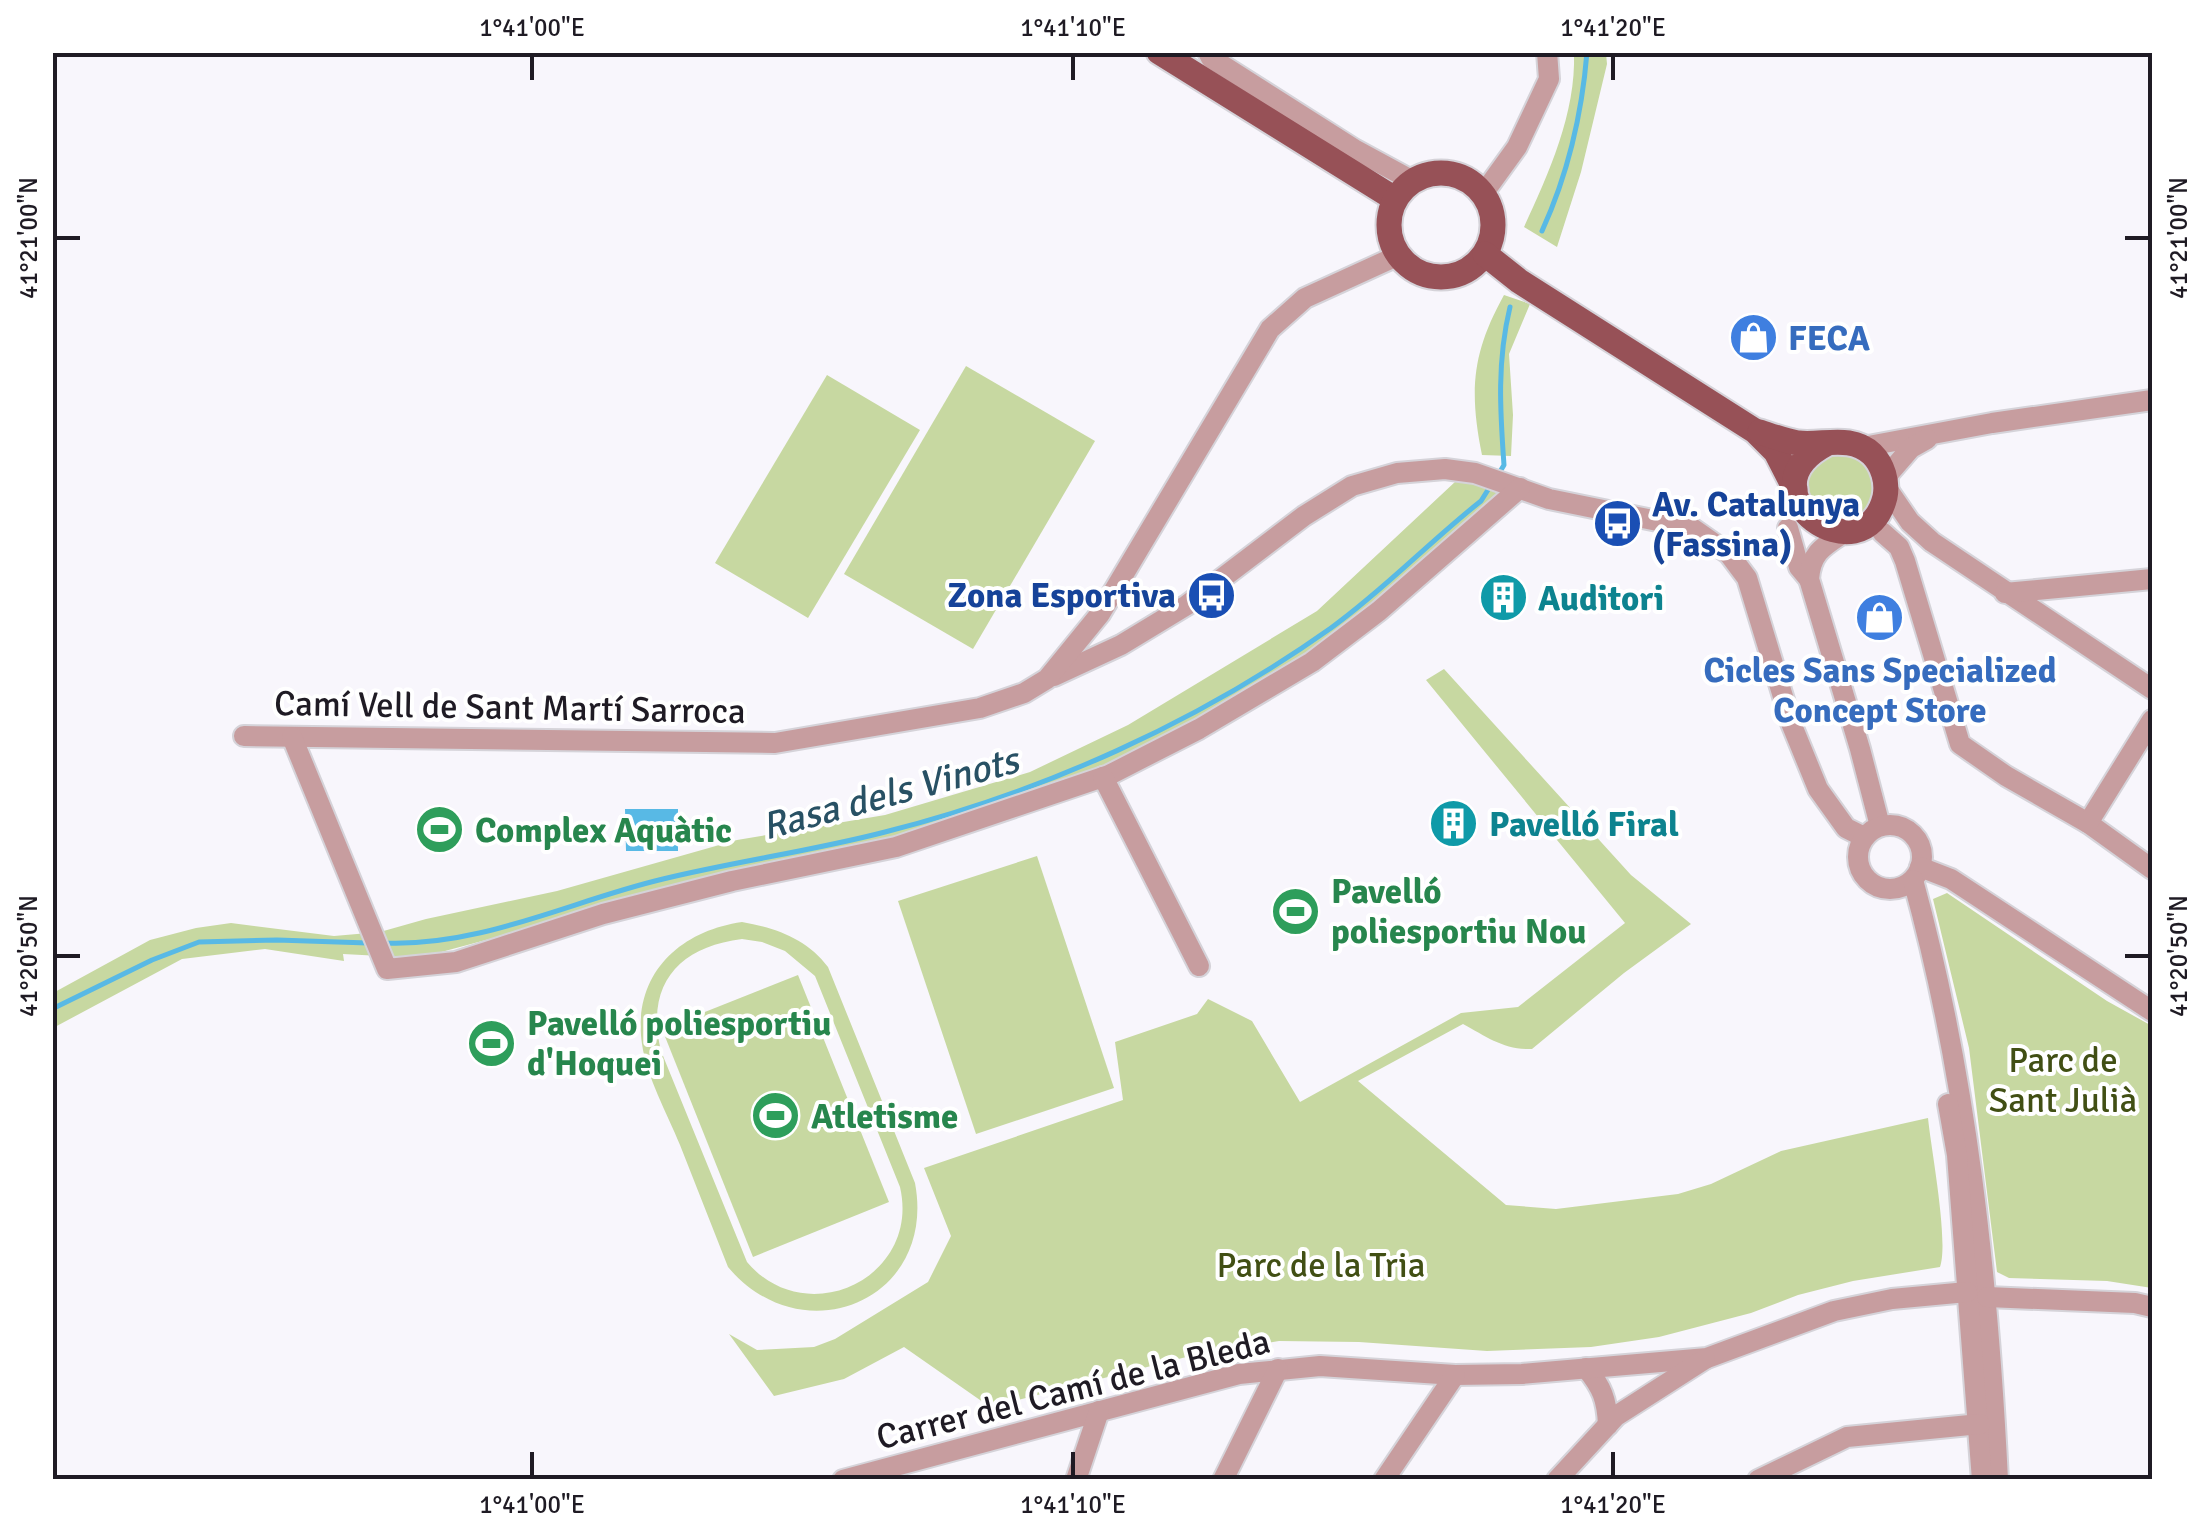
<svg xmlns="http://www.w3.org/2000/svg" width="2205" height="1532" viewBox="0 0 2205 1532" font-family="Signika,sans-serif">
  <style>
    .green { fill: #c7d8a1; fill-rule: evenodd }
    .water { fill: #58b9e5 }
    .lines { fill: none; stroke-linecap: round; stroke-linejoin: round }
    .stream { stroke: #58b9e5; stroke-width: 5 }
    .minor-casing { stroke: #d5d3d9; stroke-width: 24 }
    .major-casing { stroke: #d5d3d9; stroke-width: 29 }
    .minor { stroke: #c79d9f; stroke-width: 20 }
    .major { stroke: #975157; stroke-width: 25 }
    .ticks { fill: none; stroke: #1f1b24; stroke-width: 4 }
    .labels { text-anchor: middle; stroke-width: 8; stroke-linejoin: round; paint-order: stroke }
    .shop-label { font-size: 35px; font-weight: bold; fill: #366cbe; stroke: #fff; text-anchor: start }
    .transit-label { font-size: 35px; font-weight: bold; fill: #164399; stroke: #fff; text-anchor: start }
    .culture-label { font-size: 35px; font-weight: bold; fill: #0d838f; stroke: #fff; text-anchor: start }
    .street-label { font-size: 35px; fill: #1f1b24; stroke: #fff }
    .leisure-label { font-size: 35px; font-weight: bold; fill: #27864d; stroke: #fff; text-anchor: start }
    .park-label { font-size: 35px; fill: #414f14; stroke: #fff }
    .water-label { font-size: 38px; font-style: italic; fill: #285164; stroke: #fff }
    .neatline { fill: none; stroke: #1f1b24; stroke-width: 4 }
    .ticks-label { font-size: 25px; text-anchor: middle; fill: #1f1b24 }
  </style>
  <rect width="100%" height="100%" fill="#f8f6fc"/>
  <!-- green -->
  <g class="green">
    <path d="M1574 53H1606L1607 64 1581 172 1557 247 1524 227C1549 173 1576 113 1574 53Z"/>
    <path d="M1504 295 1530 304 1509 354 1513 415 1511 456 1482 455C1469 390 1472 353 1504 295Z"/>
    <path d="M966 366 1095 441 973 649 844 574Z"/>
    <path d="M827 375 920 430 808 618 715 563Z"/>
    <path d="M1828 453 1861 456 1878 487 1861 518 1837 522 1809 501C1806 477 1809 470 1828 453Z"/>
    <path d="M1456 481 1482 485 1497 493 1333 636 1197 721 1078 777 943 826 597 910 419 958 343 954 344 961 265 949 182 959 53 1028V993L150 940 196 928 231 923 334 936 380 932 426 919 557 891 737 840 885 815 1030 772 1128 725 1317 611Z"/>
    <path d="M1444 669 1631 875 1691 924 1624 973 1532 1049C1504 1050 1487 1037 1463 1024L1358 1081 1506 1205 1556 1209 1678 1194 1711 1184 1781 1151 1928 1118C1931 1149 1949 1242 1940 1267L1853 1281 1798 1295 1751 1313 1659 1337 1591 1347 1487 1351 1359 1342 1279 1341 1198 1354 990 1407 904 1347 844 1379 774 1396 729 1334 757 1350 814 1347 835 1339 928 1282 951 1236 924 1168 1123 1100 1115 1042 1197 1014 1208 999 1252 1021 1300 1102 1461 1013 1518 1007 1625 923 1426 680Z"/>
    <path d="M1037 856 1114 1088 976 1134 898 901Z"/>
    <path d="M1947 893 2107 1001 2152 1026V1288L2107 1281 2009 1278 1997 1272 1969 1048 1933 899Z"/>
    <path d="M742 922C776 928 807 939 828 967L915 1183C937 1300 803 1356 728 1267 712 1226 696 1186 680 1145 667 1113 647 1078 642 1044 632 975 679 931 742 922ZM742 939 762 942 785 951 815 976 900 1187C921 1278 806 1332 747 1262L661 1051C645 985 678 947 742 939Z"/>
    <path d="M798 975 889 1202 753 1257 662 1029Z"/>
  </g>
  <!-- water -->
  <path class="water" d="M625 809H678V851H626Z"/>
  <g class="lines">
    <!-- stream -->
    <g class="stream">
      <path d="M1542 231C1568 174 1582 114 1587 52"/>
      <path d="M1498 475 1504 465C1500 410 1497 361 1510 307"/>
      <path d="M384 943C482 947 570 901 663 879 737 861 812 851 885 832 1043 792 1197 723 1331 628 1384 590 1429 542 1481 501L1491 485"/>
      <path d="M52 1009 152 960 199 942 277 940 368 943"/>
    </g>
    <defs>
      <g id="minor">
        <path d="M1208 52 1211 58 1354 149 1413 181"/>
        <path d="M1483 194 1517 147 1549 79 1547 52"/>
        <path d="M1863 447 1992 423 2152 400"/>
        <path d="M1885 478 1911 448 1927 439"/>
        <path d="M1886 487 1910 522 1932 542 2152 689"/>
        <path d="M1788 528 1799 567 1809 579"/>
        <path d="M1845 532C1824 546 1811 552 1809 579L1860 749 1880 826"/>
        <path d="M1882 532 1899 547 1905 561 1960 744 2006 776 2088 823 2152 869"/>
        <path d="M2005 593 2152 579"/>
        <path d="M1054 676 1121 645 1187 605 1304 516 1352 486 1397 473 1445 469 1475 473 1549 499 1692 528 1729 554 1747 578 1791 723 1818 789 1846 828 1864 837"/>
        <path d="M244 736 775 743 980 708 1024 693 1047 679 1100 614 1270 329 1305 298 1397 256"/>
        <path d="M292 737 387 969 456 962 603 914 732 881 896 847 1109 775 1199 729 1312 662 1379 611 1520 488"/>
        <path d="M1103 777 1199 966"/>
        <path d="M2088 823 2152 720"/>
        <circle cx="1890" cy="857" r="32"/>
        <path d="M1920 867 1951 879 2152 1011"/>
        <path d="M1913 880C1967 1076 1988 1277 1998 1480"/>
        <path d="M1948 1104 1957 1155 1982 1480"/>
        <path d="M1987 1297 2135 1303 2152 1307"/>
        <path d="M1586 1368C1602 1387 1607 1400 1608 1425"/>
        <path d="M843 1480 1239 1374 1320 1366 1455 1375 1522 1374 1707 1358 1834 1311 1892 1299 1967 1292"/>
        <path d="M1076 1480 1099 1411"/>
        <path d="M1223 1480 1278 1369"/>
        <path d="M1384 1480 1455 1375"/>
        <path d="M1557 1480 1616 1416 1705 1359"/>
        <path d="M1758 1480 1847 1437 1980 1424"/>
      </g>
      <g id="major">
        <path d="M1159 52 1395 199"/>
        <circle cx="1441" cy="225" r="52"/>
        <path d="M1485 254 1519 281 1755 431 1776 452 1795 489"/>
        <path d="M1760 432C1772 436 1785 441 1798 443 1823 446 1851 434 1872 454 1883 465 1888 482 1885 497 1864 581 1736 492 1826 444"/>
      </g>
    </defs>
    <!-- minor casing -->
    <use href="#minor" class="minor-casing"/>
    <!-- major casing -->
    <use href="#major" class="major-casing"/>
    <!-- minor -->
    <use href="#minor" class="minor"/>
    <!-- major -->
    <use href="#major" class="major"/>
  </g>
  <!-- ticks -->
  <path class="ticks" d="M532 55V80M1073 55V80M1613 55V80M55 238H80M2125 238H2150M55 956H80M2125 956H2150M532 1452V1477M1073 1452V1477M1613 1452V1477"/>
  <!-- icons -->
  <defs>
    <symbol id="shop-disc" viewBox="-11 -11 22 22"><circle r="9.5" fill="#3f7fe0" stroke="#fff"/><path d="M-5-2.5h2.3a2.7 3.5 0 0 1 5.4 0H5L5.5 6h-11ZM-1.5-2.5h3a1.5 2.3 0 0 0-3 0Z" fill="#fff"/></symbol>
    <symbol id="bus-disc" viewBox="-11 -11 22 22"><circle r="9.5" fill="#1a4fb4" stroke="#fff"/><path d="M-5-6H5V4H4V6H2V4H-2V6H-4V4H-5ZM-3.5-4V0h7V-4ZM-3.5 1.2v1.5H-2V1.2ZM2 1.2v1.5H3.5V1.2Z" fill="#fff"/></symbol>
    <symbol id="building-disc" viewBox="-11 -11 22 22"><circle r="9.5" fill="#0f9aa8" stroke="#fff"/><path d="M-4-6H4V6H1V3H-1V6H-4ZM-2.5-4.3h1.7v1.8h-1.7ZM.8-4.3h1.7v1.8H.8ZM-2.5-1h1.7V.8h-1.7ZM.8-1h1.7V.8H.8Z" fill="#fff"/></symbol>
    <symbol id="stadium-disc" viewBox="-11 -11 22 22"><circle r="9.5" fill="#2e9e5b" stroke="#fff"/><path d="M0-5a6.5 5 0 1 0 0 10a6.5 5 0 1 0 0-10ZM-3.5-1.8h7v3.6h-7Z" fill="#fff"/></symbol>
  </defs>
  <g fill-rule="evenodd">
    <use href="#shop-disc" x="1726" y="310" width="55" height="55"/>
    <use href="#bus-disc" x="1590" y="496" width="55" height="55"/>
    <use href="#bus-disc" x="1184" y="568" width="55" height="55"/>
    <use href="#building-disc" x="1476" y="570" width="55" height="55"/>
    <use href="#shop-disc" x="1852" y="590" width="55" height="55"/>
    <use href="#building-disc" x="1426" y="796" width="55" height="55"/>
    <use href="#stadium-disc" x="412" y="802" width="55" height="55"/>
    <use href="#stadium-disc" x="1268" y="884" width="55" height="55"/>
    <use href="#stadium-disc" x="464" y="1016" width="55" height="55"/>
    <use href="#stadium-disc" x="748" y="1088" width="55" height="55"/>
  </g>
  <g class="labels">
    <!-- shop labels -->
    <g class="shop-label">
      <text x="1788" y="350">FECA</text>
      <text x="1880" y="682" text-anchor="middle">Cicles Sans Specialized<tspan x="1880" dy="40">Concept Store</tspan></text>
    </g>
    <!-- transit labels -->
    <g class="transit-label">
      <text x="1652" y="516">Av. Catalunya<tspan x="1652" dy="40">(Fassina)</tspan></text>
      <text x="1176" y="607" text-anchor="end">Zona Esportiva</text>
    </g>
    <!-- culture labels -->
    <g class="culture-label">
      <text x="1538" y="610">Auditori</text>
      <text x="1489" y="836">Pavelló Firal</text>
    </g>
    <!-- street labels -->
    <g class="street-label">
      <text transform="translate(510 707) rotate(1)" y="12">Camí Vell de Sant Martí Sarroca</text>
      <text transform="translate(1073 1389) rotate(-14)" y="12">Carrer del Camí de la Bleda</text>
    </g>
    <!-- leisure labels -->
    <g class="leisure-label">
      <text x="475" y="842">Complex Aquàtic</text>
      <text x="1331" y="903">Pavelló<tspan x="1331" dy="40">poliesportiu Nou</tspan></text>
      <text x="527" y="1035">Pavelló poliesportiu<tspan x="527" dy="40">d'Hoquei</tspan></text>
      <text x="811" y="1128">Atletisme</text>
    </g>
    <!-- park labels -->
    <g class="park-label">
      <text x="2063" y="1072">Parc de<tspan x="2063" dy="40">Sant Julià</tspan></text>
      <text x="1321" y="1277">Parc de la Tria</text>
    </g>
    <!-- water labels -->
    <g class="water-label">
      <text transform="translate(890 793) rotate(-15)" y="13">Rasa dels Vinots</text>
    </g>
  </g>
  <!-- border -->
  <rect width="2205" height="1532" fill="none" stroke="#ffffff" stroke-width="110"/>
  <rect x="55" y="55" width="2095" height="1422" class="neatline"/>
  <g class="ticks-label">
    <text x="532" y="36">1°41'00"E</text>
    <text x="1073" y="36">1°41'10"E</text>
    <text x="1613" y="36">1°41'20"E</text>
    <text transform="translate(28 238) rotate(-90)" y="9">41°21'00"N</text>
    <text transform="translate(2178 238) rotate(-90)" y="9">41°21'00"N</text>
    <text transform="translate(28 956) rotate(-90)" y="9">41°20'50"N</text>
    <text transform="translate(2178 956) rotate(-90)" y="9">41°20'50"N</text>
    <text x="532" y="1513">1°41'00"E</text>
    <text x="1073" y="1513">1°41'10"E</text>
    <text x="1613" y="1513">1°41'20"E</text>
  </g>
</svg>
